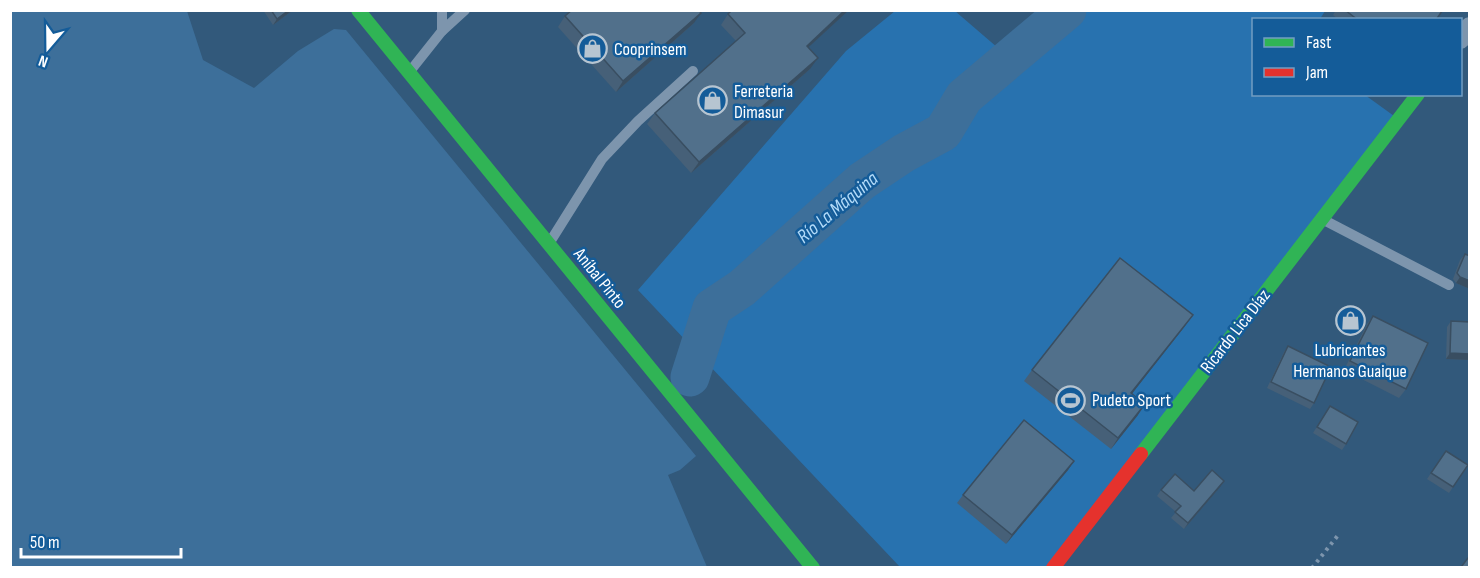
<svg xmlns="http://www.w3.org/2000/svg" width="1480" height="578" viewBox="0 0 1480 578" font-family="'Sofia Sans Condensed',sans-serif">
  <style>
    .green { fill: #2872af }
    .water { fill: #3d6f9a }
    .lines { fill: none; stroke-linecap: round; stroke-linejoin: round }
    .river { stroke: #3d6f9a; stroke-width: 39 }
    .path { stroke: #7d95ad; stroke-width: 4; stroke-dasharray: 3 4.5; stroke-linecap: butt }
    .lane { stroke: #7d95ad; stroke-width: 10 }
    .street { stroke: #7d95ad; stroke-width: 20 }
    .fast { stroke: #30b455; stroke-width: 14 }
    .jam { stroke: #e5322d; stroke-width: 14 }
    .wall { fill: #466078 }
    .shaded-wall { fill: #394e61 }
    .building { fill: #51708b; stroke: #394e61; stroke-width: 1.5 }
    .labels { text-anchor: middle; stroke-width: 5; stroke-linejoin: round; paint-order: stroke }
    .poi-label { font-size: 18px; fill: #fff; stroke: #145c99; text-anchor: start }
    .street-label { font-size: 18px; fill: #fff; stroke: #145c99 }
    .water-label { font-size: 20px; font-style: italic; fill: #b3dbf9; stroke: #145c99 }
  </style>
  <rect width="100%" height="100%" fill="#32597b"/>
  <!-- green -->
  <path class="green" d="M895 11H955L998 48 1042 11H1325L1320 19 1254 20V94L1365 95 1401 121 1055 567H900L638 290 846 51Z"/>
  <!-- water -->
  <path class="water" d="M10 11H187L203 60 254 88 298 51 334 29 346 30 696 456 680 470 668 475 707 567H11Z"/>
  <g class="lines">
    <!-- river -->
    <path class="river" d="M690 377 712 308 742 288 862 181 904 153 943 132 964 97 1067 10"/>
    <!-- path -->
    <path class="path" d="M1312 568 1339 534"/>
    <!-- lane -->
    <g class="lane">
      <path d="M442 10V31"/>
      <path d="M411 70 442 31 465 10"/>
      <path d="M1322 219 1449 285"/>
      <path d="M550 242 602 159 638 121 693 71"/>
    </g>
    <!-- street -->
    <path class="street" d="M1460 39 1470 27"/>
    <!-- fast -->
    <g class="fast">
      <path d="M358 10 813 568"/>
      <path d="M1141 454 1418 94"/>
    </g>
    <!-- jam -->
    <path class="jam" d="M1053 568 1141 454"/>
  </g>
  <!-- wall -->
  <g class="wall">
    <path d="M263 10H293L273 25Z"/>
    <path d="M1336 10H1441L1436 20H1339L1333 15Z"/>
    <path d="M728 14 809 48 810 69 691 173 647 124 655 113 736 41 721 25Z"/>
    <path d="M565 16 694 23 616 92 558 27Z"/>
    <path d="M1465 254 1470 289 1456 283 1453 279 1460 260Z"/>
    <path d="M1373 316 1406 389 1399 398 1344 370 1367 324Z"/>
    <path d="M1451 321 1470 360 1446 359 1447 327Z"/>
    <path d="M1185 326 1132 393 1138 415 1111 449 1024 381 1032 370Z"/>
    <path d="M1288 346 1314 403 1310 409 1267 388 1284 352Z"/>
    <path d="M1330 406 1346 444 1342 450 1313 433Z"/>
    <path d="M1446 451 1468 465 1449 493 1427 479Z"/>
    <path d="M1074 461 1068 470 1006 544 957 503 963 495Z"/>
    <path d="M1220 487 1184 529 1171 518 1176 512 1157 496 1161 490 1194 491Z"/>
  </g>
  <!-- shaded-wall -->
  <g class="shaded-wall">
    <path d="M289 10H293L273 25 277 19Z"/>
    <path d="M845 10H849L799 56 807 46Z"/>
    <path d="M701 13 694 23 616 92 623 81Z"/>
    <path d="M818 58 810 69 691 173 699 162Z"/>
    <path d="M1460 277 1470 281V289L1456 283Z"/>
    <path d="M1193 315 1185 326 1124 404 1131 393Z"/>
    <path d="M1450 353 1470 354V360L1446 359Z"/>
    <path d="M1145 404 1138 415 1111 449 1118 438Z"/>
    <path d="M1074 461 1068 470 1006 544 1012 535Z"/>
    <path d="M1224 481 1220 487 1184 529 1188 523Z"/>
  </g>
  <!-- building -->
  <g class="building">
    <path d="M271 10H289L277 19Z"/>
    <path d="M572 10H699L701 13 623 81 565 16Z"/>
    <path d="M732 10H845L807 46 818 58 699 162 655 113 745 33 728 14Z"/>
    <path d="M1345 10H1441L1442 11 1436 20H1358Z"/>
    <path d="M1465 254 1470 256V281L1460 277 1457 273Z"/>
    <path d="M1120 258 1193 315 1131 393 1145 404 1118 438 1032 370Z"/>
    <path d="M1373 316 1428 343 1406 389 1350 361Z"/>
    <path d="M1451 321 1470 322V354L1450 353Z"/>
    <path d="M1288 346 1331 367 1314 403 1271 382Z"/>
    <path d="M1330 406 1358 422 1346 444 1317 427Z"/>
    <path d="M1024 420 1074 461 1012 535 963 495Z"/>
    <path d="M1446 451 1468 465 1453 487 1431 473Z"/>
    <path d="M1212 470 1224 481 1188 523 1175 512 1181 506 1161 490 1175 474 1194 491Z"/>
    <path d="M1468 558H1470V567H1461Z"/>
  </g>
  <!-- icons -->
  <defs>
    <symbol id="shop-ring" viewBox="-11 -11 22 22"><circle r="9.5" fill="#145c99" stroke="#b7c5d1" stroke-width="1.5"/><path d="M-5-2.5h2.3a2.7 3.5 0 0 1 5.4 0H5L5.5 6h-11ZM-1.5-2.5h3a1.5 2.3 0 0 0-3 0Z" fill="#b7c5d1"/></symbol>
    <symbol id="stadium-ring" viewBox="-11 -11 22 22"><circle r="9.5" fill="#145c99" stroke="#b7c5d1" stroke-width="1.5"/><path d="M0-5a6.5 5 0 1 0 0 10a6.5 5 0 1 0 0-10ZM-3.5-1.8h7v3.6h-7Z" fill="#b7c5d1"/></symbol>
  </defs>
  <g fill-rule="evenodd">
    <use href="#shop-ring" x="576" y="32" width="33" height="33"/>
    <use href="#shop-ring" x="696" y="84" width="33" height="33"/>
    <use href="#shop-ring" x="1334" y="304" width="33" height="33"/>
    <use href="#stadium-ring" x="1054" y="384" width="33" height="33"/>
  </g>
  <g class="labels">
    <!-- poi labels -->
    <g class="poi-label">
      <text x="614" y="55">Cooprinsem</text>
      <text x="734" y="97">Ferreteria<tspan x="734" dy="21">Dimasur</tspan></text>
      <text x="1350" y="356" text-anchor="middle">Lubricantes<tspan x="1350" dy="21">Hermanos Guaique</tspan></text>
      <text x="1092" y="406">Pudeto Sport</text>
    </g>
    <!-- street labels -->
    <g class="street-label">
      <text transform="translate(600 278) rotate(51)" y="6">Aníbal Pinto</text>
      <text transform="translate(1235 331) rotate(-52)" y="6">Ricardo Lica Díaz</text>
    </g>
    <!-- water labels -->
    <g class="water-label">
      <text transform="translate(837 207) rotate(-40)" y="7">Río La Máquina</text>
    </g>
  </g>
  <!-- border -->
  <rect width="1480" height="578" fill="none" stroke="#ffffff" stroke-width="24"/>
  <!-- legend -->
  <rect x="1252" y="18" width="210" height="78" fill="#145c99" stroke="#729dc2" stroke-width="1.5"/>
  <rect x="1264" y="38" width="30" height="9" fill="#30b455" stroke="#729dc2" stroke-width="1.5"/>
  <text x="1306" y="48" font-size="18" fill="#ffffff">Fast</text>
  <rect x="1264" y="68" width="30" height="9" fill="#e5322d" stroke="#729dc2" stroke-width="1.5"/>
  <text x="1306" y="78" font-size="18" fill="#ffffff">Jam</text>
  <!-- north arrow -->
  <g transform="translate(48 48) rotate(200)" stroke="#145c99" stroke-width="4.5" paint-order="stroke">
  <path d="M0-4.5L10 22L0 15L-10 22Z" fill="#ffffff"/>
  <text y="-9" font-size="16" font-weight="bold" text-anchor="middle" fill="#ffffff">N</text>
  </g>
  <!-- scale -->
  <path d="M21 548v9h160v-9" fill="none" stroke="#ffffff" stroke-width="3"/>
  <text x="30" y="548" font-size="18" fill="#ffffff" stroke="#145c99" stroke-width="4.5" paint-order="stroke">50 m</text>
</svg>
